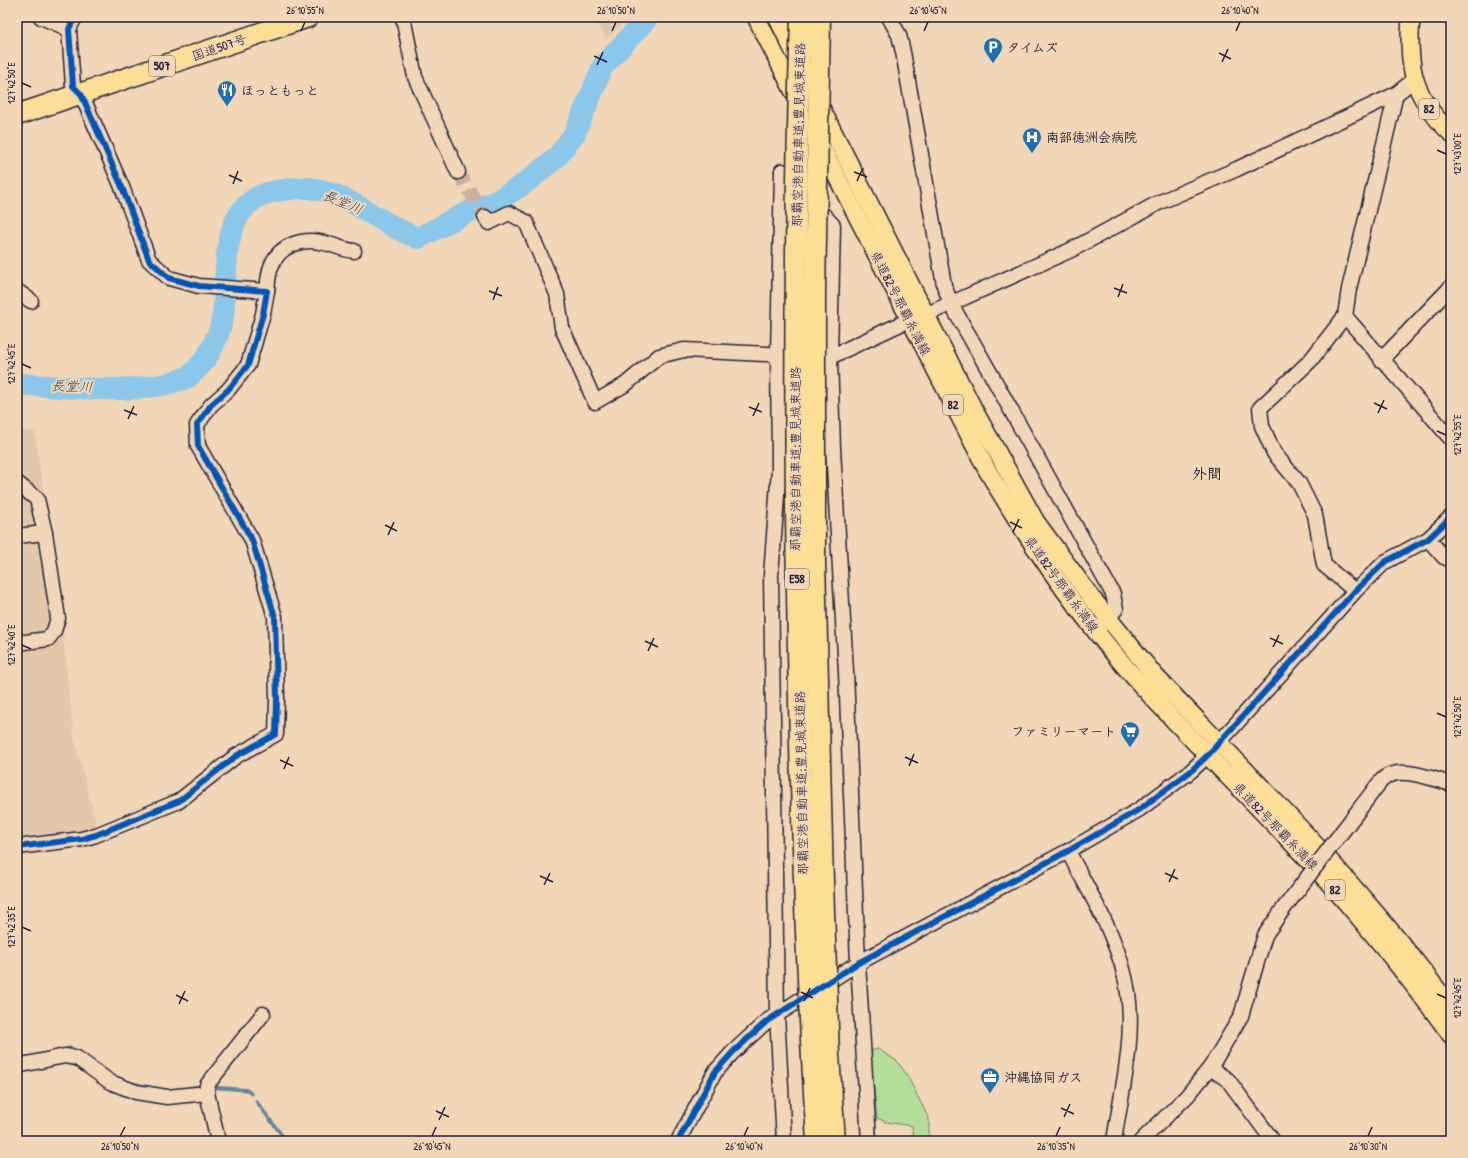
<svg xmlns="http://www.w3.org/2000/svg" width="1468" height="1158" viewBox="0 0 1468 1158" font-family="'Patrick Hand','Klee One',sans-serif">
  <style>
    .built { fill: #e3c7aa }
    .green { fill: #b4dd9a; stroke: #6b806a }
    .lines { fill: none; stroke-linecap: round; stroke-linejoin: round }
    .stream { stroke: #6085a5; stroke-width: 3.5 }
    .river { stroke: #8ac7eb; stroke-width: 22 }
    .minor-tunnel { stroke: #c8b29f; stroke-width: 14; stroke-dasharray: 14 7; stroke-linecap: butt }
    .minor-casing { stroke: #22223b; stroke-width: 17 }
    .major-casing { stroke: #22223b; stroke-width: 20 }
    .highway-casing { stroke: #22223b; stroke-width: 23 }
    .minor { stroke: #f2d6b8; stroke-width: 14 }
    .major { stroke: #fcde96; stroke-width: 17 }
    .highway { stroke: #fcde96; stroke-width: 20 }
    .minor-bridge-casing { stroke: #22223b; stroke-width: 17; stroke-linecap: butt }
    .highway-bridge-casing { stroke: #22223b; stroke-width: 23; stroke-linecap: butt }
    .minor-bridge { stroke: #f2d6b8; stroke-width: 14 }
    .highway-bridge { stroke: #fcde96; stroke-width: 20 }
    .cycleway-casing { stroke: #f2d6b8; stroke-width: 8 }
    .cycleway { stroke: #0057b8; stroke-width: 6 }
    .ticks { fill: none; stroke: #22223b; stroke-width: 1.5 }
    .labels { text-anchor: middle; stroke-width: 4; stroke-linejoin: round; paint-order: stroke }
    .shield { fill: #f2d6b8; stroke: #605860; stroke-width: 1 }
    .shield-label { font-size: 12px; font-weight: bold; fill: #22223b }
    .street-label { font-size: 13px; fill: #22223b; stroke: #f2d6b8 }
    .poi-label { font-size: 13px; font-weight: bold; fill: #22223b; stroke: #f2d6b8; text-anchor: start }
    .water-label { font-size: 14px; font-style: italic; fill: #37435e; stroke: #f2d6b8 }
    .quarter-label { font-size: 15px; font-weight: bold; fill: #22223b; stroke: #f2d6b8 }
    .neatline { fill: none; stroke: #22223b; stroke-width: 1.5 }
    .ticks-label { font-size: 10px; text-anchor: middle; fill: #22223b }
  </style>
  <rect width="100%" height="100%" fill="#f2d6b8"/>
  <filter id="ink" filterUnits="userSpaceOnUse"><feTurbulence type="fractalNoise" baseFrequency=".025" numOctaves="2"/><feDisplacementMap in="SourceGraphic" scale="8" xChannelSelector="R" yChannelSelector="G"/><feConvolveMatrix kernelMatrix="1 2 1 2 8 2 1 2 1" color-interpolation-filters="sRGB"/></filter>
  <g filter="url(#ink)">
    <!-- built -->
    <g class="built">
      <path d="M592 17H630L607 39Z"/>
      <path d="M17 429 35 432 64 644 74 737 97 828 17 838Z"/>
    </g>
    <!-- green -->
    <path class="green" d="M878 1049 897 1061 907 1075 929 1119V1141H914L912 1126 886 1122 877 1118 870 1051Z"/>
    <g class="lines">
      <!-- stream -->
      <g class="stream">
        <path d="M63 1050 71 1048 80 1052"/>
        <path d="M131 1083 148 1087"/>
        <path d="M209 1087 248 1090 251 1094"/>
        <path d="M188 1088 203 1086"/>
        <path d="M256 1101 284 1138 289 1141"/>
      </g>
      <!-- river -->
      <path class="river" d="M17 384C68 387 140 397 188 377 192 375 195 370 199 367 211 354 220 333 223 315 229 272 216 202 276 191 286 190 298 187 309 188 350 193 381 225 418 238L472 210 495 202 524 184 557 157 575 133 603 66 648 17"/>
      <!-- minor-tunnel -->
      <path class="minor-tunnel" d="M458 172 485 217"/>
      <defs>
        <g id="minor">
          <path d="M41 17 69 29"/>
          <path d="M403 17 415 77 458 172"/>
          <path d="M889 17 899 35 903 52 944 285 951 304 992 376 1113 594 1116 609 1102 625"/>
          <path d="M782 171 833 225 830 357 833 449 846 672 858 963 869 1141"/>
          <path d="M782 171 778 354 779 470 771 575 777 1015 784 1141"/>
          <path d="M485 217 489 223 509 213 526 222 557 294 562 328 595 402 626 384 659 356 684 350 787 355"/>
          <path d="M17 291 31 301"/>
          <path d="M267 291C268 283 268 275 271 267 278 245 304 237 324 243 335 245 343 250 354 251"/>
          <path d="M925 315 1071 250 1160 202 1237 169 1396 94"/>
          <path d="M1345 316 1451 439"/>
          <path d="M822 357H830L909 320"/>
          <path d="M1381 360 1451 287"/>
          <path d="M17 483 37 499 45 533 58 618 54 631 48 639 17 643"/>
          <path d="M17 536 45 533"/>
          <path d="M1428 539 1444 557 1451 560"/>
          <path d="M1355 591 1324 565 1315 515 1299 483 1274 453 1262 426 1260 408 1310 361 1345 316 1349 289 1396 94 1414 80"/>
          <path d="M1361 807C1368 798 1375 788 1382 780 1398 764 1433 779 1451 784"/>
          <path d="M17 847 82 839 96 835 179 801 236 756 276 734 277 699 275 617 252 540 198 446 197 425 211 405 228 390 248 365 263 314 267 291 199 286 169 278 149 260 122 187 86 105 81 94 73 86 69 29 75 17"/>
          <path d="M1068 851C1091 896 1121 942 1128 993 1135 1042 1121 1093 1114 1141"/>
          <path d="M17 1066 65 1056 77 1058 110 1082 136 1092 167 1097 207 1093"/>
          <path d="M1210 1068 1228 1080 1273 1141"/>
          <path d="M218 1141 207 1093V1085L263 1014"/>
          <path d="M678 1141 715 1072 733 1052 767 1021 858 963 1068 851 1140 809 1191 771 1208 755 1355 591 1385 562 1428 539 1451 517"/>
          <path d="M1141 1141 1187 1096 1210 1068 1241 1016 1265 935 1284 908"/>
        </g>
        <g id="major">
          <path d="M756 17 799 102"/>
          <path d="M777 17 801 66"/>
          <path d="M1411 17C1407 67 1413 98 1451 133"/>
          <path d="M818 102 975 412 1036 522 1091 597 1155 676C1258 784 1363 888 1451 1008"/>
          <path d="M817 138 986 468C1031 546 1082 620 1143 687 1204 754 1270 817 1331 885 1374 933 1413 983 1451 1035"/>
        </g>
        <path id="highway" d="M17 115 308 17"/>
      </defs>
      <!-- minor casing -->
      <use href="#minor" class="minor-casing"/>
      <!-- major casing -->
      <use href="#major" class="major-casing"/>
      <!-- highway casing -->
      <use href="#highway" class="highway-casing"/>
      <!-- minor -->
      <use href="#minor" class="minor"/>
      <!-- major -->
      <use href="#major" class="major"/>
      <!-- highway -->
      <use href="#highway" class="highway"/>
      <defs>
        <path id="minor-bridge" d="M1284 908 1361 807"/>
        <g id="highway-bridge">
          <path d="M801 17C794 228 794 439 798 650 801 814 806 977 817 1141"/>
          <path d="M820 17 815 294V560L823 882 829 1056 835 1141"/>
        </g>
      </defs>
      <!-- minor-bridge casing -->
      <use href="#minor-bridge" class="minor-bridge-casing"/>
      <!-- highway-bridge casing -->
      <use href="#highway-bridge" class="highway-bridge-casing"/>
      <!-- minor-bridge -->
      <use href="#minor-bridge" class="minor-bridge"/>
      <!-- highway-bridge -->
      <use href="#highway-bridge" class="highway-bridge"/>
      <defs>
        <g id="cycleway">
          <path d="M17 847 82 839 96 835 179 801 236 756 276 734 277 699 275 617 252 540 198 446 197 425 211 405 228 390 248 365 263 314 267 291 199 286 169 278 149 260 122 187 86 105 81 94 73 86 69 29 75 17"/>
          <path d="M678 1141 715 1072 733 1052 767 1021 858 963 1068 851 1140 809 1191 771 1208 755 1355 591 1385 562 1428 539 1451 517"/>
        </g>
      </defs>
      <!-- cycleway casing -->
      <use href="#cycleway" class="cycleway-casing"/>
      <!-- cycleway -->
      <use href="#cycleway" class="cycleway"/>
    </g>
  </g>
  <!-- ticks -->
  <path class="ticks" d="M301 31 305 22M612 31 616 22M924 31 928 22M1236 31 1240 22M1219 53 1231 59M594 56 607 62M1222 62 1228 49M597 65 603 52M22 83 31 87M1437 150 1446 154M854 172 867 177M229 175 242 181M857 181 863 168M233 184 238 171M1114 288 1127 293M489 291 502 296M1118 297 1123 284M493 300 498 287M22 364 31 368M1374 403 1387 409M749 407 762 412M124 410 137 415M1378 413 1384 400M753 416 759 403M128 419 134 406M1437 431 1446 435M1010 522 1022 528M385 525 397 531M1013 532 1019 519M388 535 394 522M1270 638 1283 644M645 641 658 647M22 645 31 649M1273 647 1279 635M648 651 654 638M1437 713 1446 717M905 757 918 763M280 760 293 766M909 766 914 754M284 769 289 757M1165 873 1178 879M540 876 553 882M1169 882 1175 869M544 885 550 873M22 927 31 931M801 992 813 998M1437 994 1446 998M176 995 188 1001M804 1001 810 988M179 1004 185 991M1061 1108 1074 1114M436 1111 449 1117M1064 1117 1070 1104M439 1120 445 1107M120 1136 125 1127M432 1136 436 1127M744 1136 748 1127M1056 1136 1060 1127M1368 1136 1372 1127"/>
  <!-- icons -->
  <defs>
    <symbol id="parking-pin" viewBox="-11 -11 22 30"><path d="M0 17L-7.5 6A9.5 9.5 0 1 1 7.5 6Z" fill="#1f6fb2" stroke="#f2d6b8"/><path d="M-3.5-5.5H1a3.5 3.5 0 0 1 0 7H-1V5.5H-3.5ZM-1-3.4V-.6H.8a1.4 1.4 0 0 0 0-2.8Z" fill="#fff"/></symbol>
    <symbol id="restaurant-pin" viewBox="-11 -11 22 30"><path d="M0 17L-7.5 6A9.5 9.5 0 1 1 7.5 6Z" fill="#1f6fb2" stroke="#f2d6b8"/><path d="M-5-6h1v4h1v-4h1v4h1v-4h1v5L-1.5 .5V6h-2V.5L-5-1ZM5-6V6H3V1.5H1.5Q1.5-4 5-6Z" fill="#fff"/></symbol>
    <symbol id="hospital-pin" viewBox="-11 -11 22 30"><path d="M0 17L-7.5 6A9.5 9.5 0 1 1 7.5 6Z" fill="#1f6fb2" stroke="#f2d6b8"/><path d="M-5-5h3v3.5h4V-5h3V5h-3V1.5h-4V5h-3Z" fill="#fff"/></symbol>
    <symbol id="supermarket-pin" viewBox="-11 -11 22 30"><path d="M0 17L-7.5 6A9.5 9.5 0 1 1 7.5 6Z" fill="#1f6fb2" stroke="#f2d6b8"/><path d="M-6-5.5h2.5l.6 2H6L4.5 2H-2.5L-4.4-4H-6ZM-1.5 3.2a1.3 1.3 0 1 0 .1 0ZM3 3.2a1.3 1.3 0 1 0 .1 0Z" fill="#fff"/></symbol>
    <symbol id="office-pin" viewBox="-11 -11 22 30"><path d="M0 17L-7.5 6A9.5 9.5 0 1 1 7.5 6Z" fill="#1f6fb2" stroke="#f2d6b8"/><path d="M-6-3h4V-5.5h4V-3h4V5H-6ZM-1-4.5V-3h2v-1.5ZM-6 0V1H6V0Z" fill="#fff"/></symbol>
  </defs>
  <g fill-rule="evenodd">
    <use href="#parking-pin" x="982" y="36" width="22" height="30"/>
    <use href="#restaurant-pin" x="216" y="79" width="22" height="30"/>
    <use href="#hospital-pin" x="1021" y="126" width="22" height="30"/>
    <use href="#supermarket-pin" x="1119" y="720" width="22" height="30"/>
    <use href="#office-pin" x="979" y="1066" width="22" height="30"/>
  </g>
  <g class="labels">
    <!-- shield labels -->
    <g class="shield">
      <rect x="149" y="56" width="26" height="20" rx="3"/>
      <rect x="1419" y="99" width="20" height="20" rx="3"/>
      <rect x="943" y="395" width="20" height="20" rx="3"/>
      <rect x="785" y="569" width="24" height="20" rx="3"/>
      <rect x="1325" y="880" width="20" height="20" rx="3"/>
    </g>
    <g class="shield-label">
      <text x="162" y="70">507</text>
      <text x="1429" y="113">82</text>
      <text x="953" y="409">82</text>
      <text x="797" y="583">E58</text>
      <text x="1335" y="894">82</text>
    </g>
    <!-- street labels -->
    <g class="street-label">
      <text transform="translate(219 47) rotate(-19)" y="5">国道507号</text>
      <text transform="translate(798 135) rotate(-89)" y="5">那覇空港自動車道;豊見城東道路</text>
      <text transform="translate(901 303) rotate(63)" y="5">県道82号那覇糸満線</text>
      <text transform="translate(795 459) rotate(-90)" y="5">那覇空港自動車道;豊見城東道路</text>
      <text transform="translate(1062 584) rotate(54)" y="5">県道82号那覇糸満線</text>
      <text transform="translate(801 783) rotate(-91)" y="5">那覇空港自動車道;豊見城東道路</text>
      <text transform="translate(1276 826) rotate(46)" y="5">県道82号那覇糸満線</text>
    </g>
    <!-- poi labels -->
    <g class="poi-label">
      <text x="1007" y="52">タイムズ</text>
      <text x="241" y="95">ほっともっと</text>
      <text x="1046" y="142">南部徳洲会病院</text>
      <text x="1116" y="736" text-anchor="end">ファミリーマート</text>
      <text x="1004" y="1082">沖縄協同ガス</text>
    </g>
    <!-- water labels -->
    <g class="water-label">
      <text transform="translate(343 202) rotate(23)" y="5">長堂川</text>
      <text transform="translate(72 386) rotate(2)" y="5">長堂川</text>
    </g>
    <!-- quarter labels -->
    <g class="quarter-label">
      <text x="1207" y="479">外間</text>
    </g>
  </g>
  <!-- margin -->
  <rect width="1468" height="1158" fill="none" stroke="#f2d6b8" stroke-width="44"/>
  <rect x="22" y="22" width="1424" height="1114" class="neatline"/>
  <g class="ticks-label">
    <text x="305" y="14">26°10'55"N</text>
    <text x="616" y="14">26°10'50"N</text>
    <text x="928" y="14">26°10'45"N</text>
    <text x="1240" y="14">26°10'40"N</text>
    <text transform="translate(11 83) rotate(-90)" y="4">127°42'50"E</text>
    <text transform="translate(1457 154) rotate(-90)" y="4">127°43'00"E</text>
    <text transform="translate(11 364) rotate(-90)" y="4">127°42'45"E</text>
    <text transform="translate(1457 435) rotate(-90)" y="4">127°42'55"E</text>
    <text transform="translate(11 645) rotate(-90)" y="4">127°42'40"E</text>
    <text transform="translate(1457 717) rotate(-90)" y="4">127°42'50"E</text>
    <text transform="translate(11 927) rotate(-90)" y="4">127°42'35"E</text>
    <text transform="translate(1457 998) rotate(-90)" y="4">127°42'45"E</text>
    <text x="120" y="1150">26°10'50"N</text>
    <text x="432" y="1150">26°10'45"N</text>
    <text x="744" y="1150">26°10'40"N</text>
    <text x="1056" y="1150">26°10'35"N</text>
    <text x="1368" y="1150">26°10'30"N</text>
  </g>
</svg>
